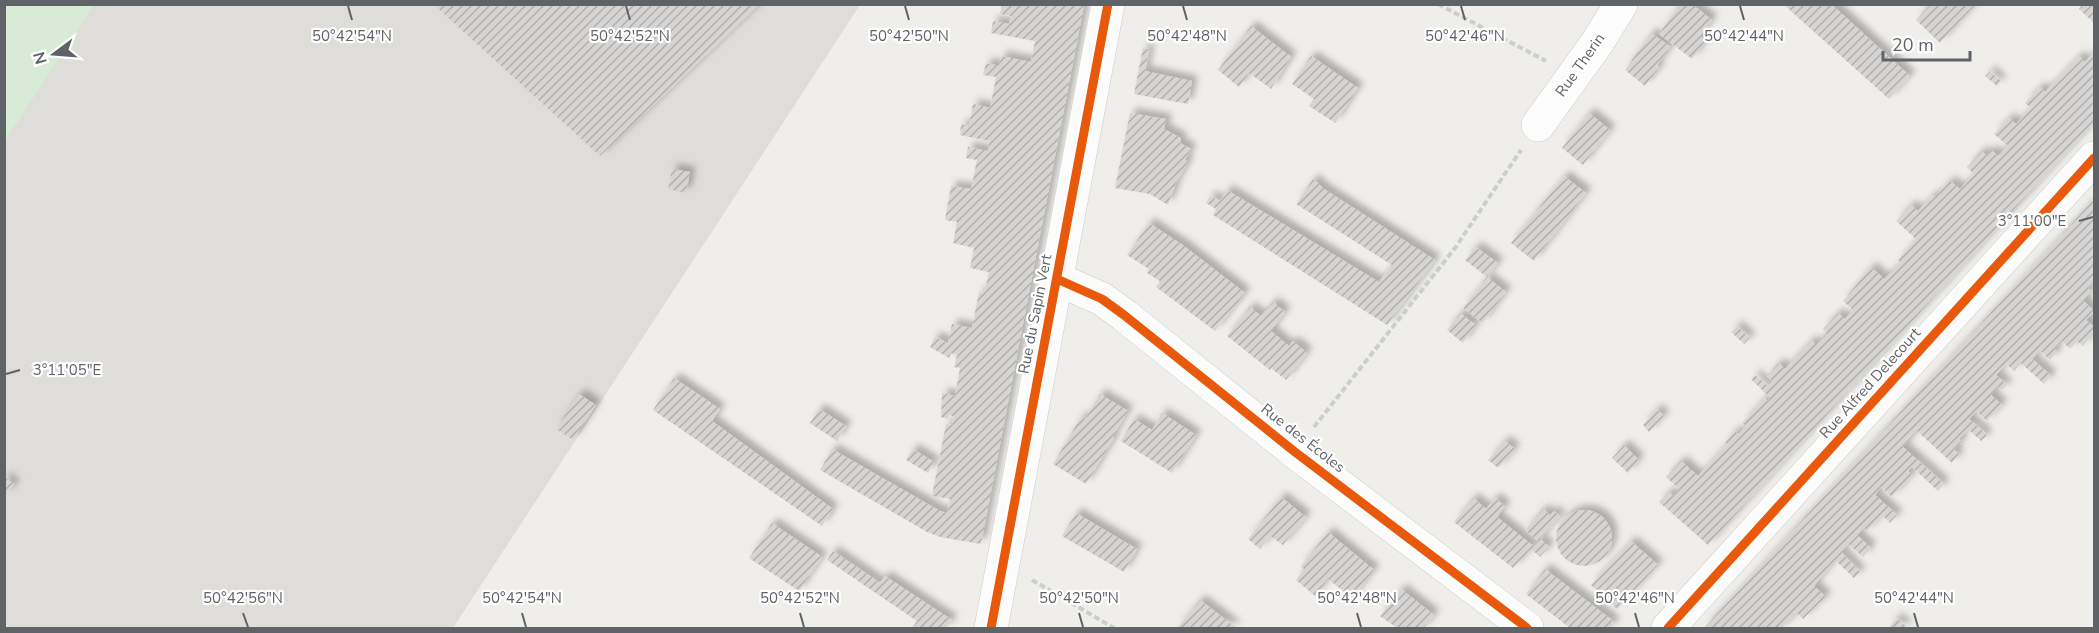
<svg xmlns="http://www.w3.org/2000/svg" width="2099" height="633" viewBox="0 0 2099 633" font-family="'Nunito Sans',sans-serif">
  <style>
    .industrial { fill: #dfddda }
    .garden { fill: #d8ebd6 }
    .building { fill: url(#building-hatch); filter: url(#shadow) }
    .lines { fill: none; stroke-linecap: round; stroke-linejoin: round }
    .minor-casing { stroke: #cbcccc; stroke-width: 34 }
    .tertiary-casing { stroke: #cbcccc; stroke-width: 34 }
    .path { stroke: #cacfcc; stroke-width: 4; stroke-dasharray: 6 3; stroke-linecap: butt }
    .minor { stroke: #fdfcfc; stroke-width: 33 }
    .tertiary { stroke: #fdfcfc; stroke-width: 33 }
    .cycleway-casing { stroke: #fff; stroke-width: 13 }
    .cycleway { stroke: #e8590c; stroke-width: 9 }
    .ticks { fill: none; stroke: #5f6368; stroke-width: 2 }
    .labels { text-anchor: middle; stroke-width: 4.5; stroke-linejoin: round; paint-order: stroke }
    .street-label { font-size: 15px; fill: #5f6368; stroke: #fff }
    .ticks-label { font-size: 15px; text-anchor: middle; fill: #5f6368; stroke: #fff; stroke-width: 4.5; stroke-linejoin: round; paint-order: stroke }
  </style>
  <defs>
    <pattern id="building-hatch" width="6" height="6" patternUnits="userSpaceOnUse" patternTransform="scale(1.5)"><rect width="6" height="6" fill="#d6d5d3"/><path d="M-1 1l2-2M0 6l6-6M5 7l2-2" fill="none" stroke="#b1b0af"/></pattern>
    <filter id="shadow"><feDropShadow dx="5.5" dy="-5.5" stdDeviation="3" flood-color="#0004"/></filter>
  </defs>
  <rect width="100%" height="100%" fill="#efeeea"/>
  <!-- industrial -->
  <path class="industrial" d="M4 5H860L453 628H5Z"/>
  <!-- garden -->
  <path class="garden" d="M5 4 94 5 5 141 4 5Z"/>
  <!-- building -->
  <g class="building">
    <path d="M433 4H760L600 156Z"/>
    <path d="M1680 4H1692L1712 20 1700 36 1706 41 1692 59 1659 34Z"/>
    <path d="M1783 4H1831L1910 76 1889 99Z"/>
    <path d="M2083 4 2094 6V23L2079 9Z"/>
    <path d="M1002 5H1084L981 544 940 537 927 532 820 470 832 449 940 511 947 513 950 499 932 496 946 424 952 425 954 416 949 415 948 419 941 417 942 393 955 396 960 368 954 367 957 355 951 353 949 358 930 347 935 337 948 343 952 324 972 328 979 292 984 293 989 272 970 268 974 248 953 243 957 222 945 220 951 186 971 189 977 160 966 158 968 147 988 151 989 141 960 135 961 124 969 126 973 104 990 108 996 77 983 75 986 63 999 66 1001 56 1031 62 1035 41 991 33 993 21 1009 24 1011 16 1000 14Z"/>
    <path d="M1930 5H1975L1940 43 1916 20Z"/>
    <path d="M1251 26 1291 57 1271 89 1249 73 1239 87 1218 70Z"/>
    <path d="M1651 33 1671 47 1657 65 1659 68 1645 86 1625 70Z"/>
    <path d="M1143 48 1149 49 1145 71 1192 81 1188 104 1134 94Z"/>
    <path d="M2094 52V122L1708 545 1659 502 1669 492 1673 496 1679 489 1666 477 1681 461 1698 476 1727 444 1725 443 1735 431 1739 434 1746 426 1742 423 1765 398 1767 401 1770 398 1751 379 1755 375 1768 386 1773 381 1767 376 1779 363 1785 369 1809 343 1812 341 1816 345 1827 333 1823 329 1838 313 1845 319 1853 310 1843 301 1871 267 1884 279 1893 271 1900 262 1898 260 1917 240 1896 221 1911 205 1918 211 1933 195 1935 197 1950 181 1960 189 1974 174 1967 167 1982 151 1987 156 1991 150 1998 156 2008 146 1994 134 2009 118 2016 124 2031 108 2025 103 2040 87 2045 92 2079 56 2085 62Z"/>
    <path d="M1311 56 1358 88 1335 123 1309 106 1314 99 1292 84Z"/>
    <path d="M1990 71 2001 81 1997 86 1985 76Z"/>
    <path d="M1130 113 1166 119 1164 129 1181 138 1180 143 1191 149 1185 160 1188 162 1176 183 1168 205 1150 194 1115 188Z"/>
    <path d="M1589 113 1610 130 1583 165 1562 148Z"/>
    <path d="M672 169 690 172 686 193 668 189Z"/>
    <path d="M1564 176 1586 193 1534 261 1511 243Z"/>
    <path d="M1313 179 1324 189 1435 260 1387 325 1213 215 1216 209 1206 203 1210 196 1220 201 1227 190 1379 282 1392 265 1296 204Z"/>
    <path d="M2094 199V281L2088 288 2091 291 2083 300 2094 311 2086 320 2094 327V333L2083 346 2077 341 2070 349 2062 341 2054 349 2057 352 2050 360 2040 350 2032 359 2051 376 2044 384 2021 363 2014 371 2006 364 1996 375 2007 385 2002 390 1998 387 1991 395 2002 405 1987 421 1976 411 1969 419 1987 435 1981 441 1968 429 1959 439 1962 441 1954 450 1959 454 1952 463 1917 431 1903 447 1944 484 1938 491 1912 467 1908 471 1912 475 1892 497 1881 487 1875 495 1897 515 1890 523 1882 515 1867 531 1864 528 1857 535 1871 548 1863 557 1848 544 1841 552 1860 572 1854 578 1835 560 1814 586 1826 597 1803 619 1797 613 1782 628H1704Z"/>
    <path d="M1149 223 1184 246 1245 293 1215 331 1156 287 1160 281 1147 273 1149 269 1127 255Z"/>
    <path d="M1476 247 1498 263 1487 277 1465 260Z"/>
    <path d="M1487 277 1506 292 1483 323 1463 308Z"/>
    <path d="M1273 302 1285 312 1271 331 1289 346 1293 341 1307 353 1286 380 1271 368 1270 370 1227 336 1250 307 1261 316Z"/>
    <path d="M1460 313 1476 325 1463 343 1447 330Z"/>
    <path d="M1737 326 1750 338 1744 344 1731 332Z"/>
    <path d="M674 378 720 409 712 421 833 509 822 526 653 410Z"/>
    <path d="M579 394 596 405 573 440 556 429Z"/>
    <path d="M1100 394 1128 411 1113 436 1114 438 1086 484 1053 464 1081 417 1085 419Z"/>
    <path d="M819 409 846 426 837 441 810 423Z"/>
    <path d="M1657 409 1664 416 1649 432 1643 425Z"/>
    <path d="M1162 413 1196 435 1172 473 1121 441 1134 419 1152 430Z"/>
    <path d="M1505 441 1515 449 1498 468 1488 460Z"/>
    <path d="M1624 445 1639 460 1628 473 1612 458Z"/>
    <path d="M913 449 934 462 928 473 906 460Z"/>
    <path d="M4 477 14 484 4 497Z"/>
    <path d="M1281 497 1306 517 1283 545 1270 536 1260 549 1248 539Z"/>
    <path d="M1473 498 1486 509 1495 498 1505 506 1497 517 1533 546 1538 541 1525 530 1543 509 1550 515 1554 511 1560 516 1540 539 1549 547 1540 557 1531 549 1513 568 1454 522Z"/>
    <circle cx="1584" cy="538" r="28"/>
    <path d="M1076 513 1137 549 1124 572 1062 536Z"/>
    <path d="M772 523 822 557 799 591 749 558Z"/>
    <path d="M1328 532 1374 570 1352 598 1328 579 1315 596 1296 580 1304 569 1301 566Z"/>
    <path d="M1631 541 1658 565 1617 609 1591 585Z"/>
    <path d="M833 551 880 583 885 576 952 620 946 628H912L917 621 827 560Z"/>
    <path d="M1545 569 1612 620 1613 628H1570L1526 594Z"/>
    <path d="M1401 589 1434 615 1424 628H1397L1380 616Z"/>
    <path d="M1200 600 1237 628H1177Z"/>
    <path d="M1897 618 1908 628H1888Z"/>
  </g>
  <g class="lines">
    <defs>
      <g id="minor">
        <path d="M1538 125 1597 43 1621 4"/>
        <path d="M1057 279 1102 299 1124 315 1295 452 1527 628"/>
        <path d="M1668 628 2094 158"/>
      </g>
      <path id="tertiary" d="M991 628 1108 4"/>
    </defs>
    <!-- minor casing -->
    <use href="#minor" class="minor-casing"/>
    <!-- tertiary casing -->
    <use href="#tertiary" class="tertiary-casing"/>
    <!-- path -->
    <g class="path">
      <path d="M1438 4 1546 61"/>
      <path d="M1314 427 1455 248 1521 150"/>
      <path d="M1032 580 1114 628"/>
    </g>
    <!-- minor -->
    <use href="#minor" class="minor"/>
    <!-- tertiary -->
    <use href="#tertiary" class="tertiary"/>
    <defs>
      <g id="cycleway">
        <path d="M1057 279 1102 299 1124 315 1295 452 1527 628"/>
        <path d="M991 628 1108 4"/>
        <path d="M1668 628 2094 158"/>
      </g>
    </defs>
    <!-- cycleway casing -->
    <use href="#cycleway" class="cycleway-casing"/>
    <!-- cycleway -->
    <use href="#cycleway" class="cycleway"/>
  </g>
  <!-- ticks -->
  <path class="ticks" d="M348 6 352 20M626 6 630 20M905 6 909 20M1183 6 1187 20M1461 6 1465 20M1740 6 1744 20M2079 221 2093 217M6 374 20 370M243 613 248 627M522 613 526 627M800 613 804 627M1079 613 1083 627M1357 613 1361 627M1635 613 1639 627M1914 613 1918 627"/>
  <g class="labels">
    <!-- street labels -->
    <g class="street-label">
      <text transform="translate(1580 65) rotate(-55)" y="5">Rue Therin</text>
      <text transform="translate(1035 314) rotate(-79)" y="5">Rue du Sapin Vert</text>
      <text transform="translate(1870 383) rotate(-48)" y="5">Rue Alfred Delecourt</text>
      <text transform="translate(1303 438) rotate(38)" y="5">Rue des Écoles</text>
    </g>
  </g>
  <g class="ticks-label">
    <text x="352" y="41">50°42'54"N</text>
    <text x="630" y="41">50°42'52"N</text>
    <text x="909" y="41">50°42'50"N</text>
    <text x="1187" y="41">50°42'48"N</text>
    <text x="1465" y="41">50°42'46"N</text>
    <text x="1744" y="41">50°42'44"N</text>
    <text x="2032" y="226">3°11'00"E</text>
    <text x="67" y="375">3°11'05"E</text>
    <text x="243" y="603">50°42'56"N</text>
    <text x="522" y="603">50°42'54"N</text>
    <text x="800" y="603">50°42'52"N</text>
    <text x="1079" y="603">50°42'50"N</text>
    <text x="1357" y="603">50°42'48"N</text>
    <text x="1635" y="603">50°42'46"N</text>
    <text x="1914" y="603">50°42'44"N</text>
  </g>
  <!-- border -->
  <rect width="2099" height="633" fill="none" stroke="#5f6368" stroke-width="12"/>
  <!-- north arrow -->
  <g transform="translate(54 54) rotate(254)" stroke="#ffffff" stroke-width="4.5" paint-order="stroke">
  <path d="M0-4.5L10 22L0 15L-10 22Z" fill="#5f6368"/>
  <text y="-9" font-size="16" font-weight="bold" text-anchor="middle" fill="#5f6368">N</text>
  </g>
  <!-- scale -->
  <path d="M1883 51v9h87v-9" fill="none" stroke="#5f6368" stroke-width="3"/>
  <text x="1892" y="51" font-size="18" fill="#5f6368" stroke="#ffffff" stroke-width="4.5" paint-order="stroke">20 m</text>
</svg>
